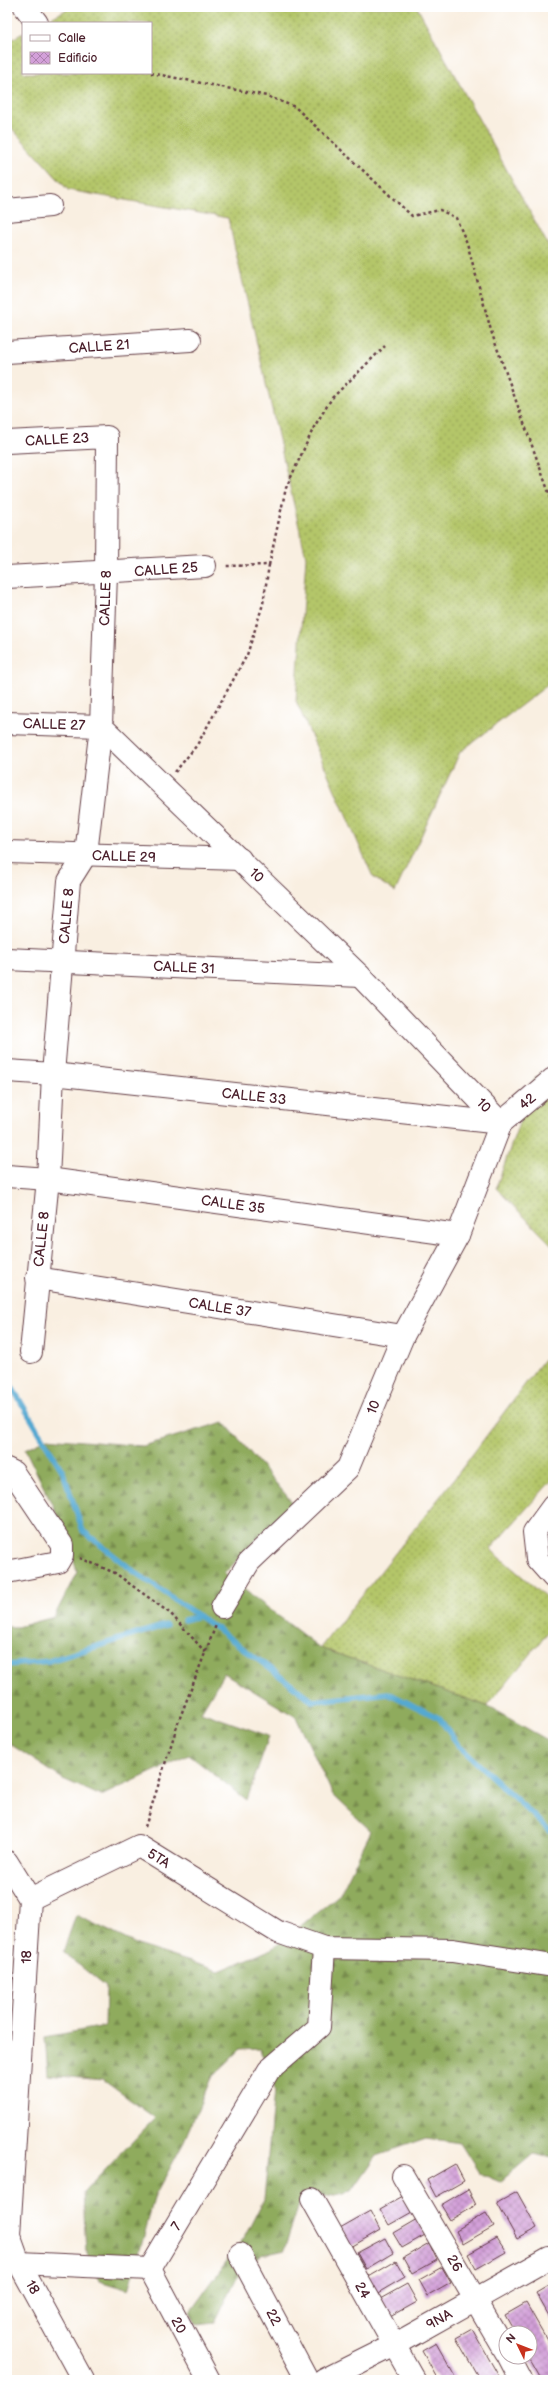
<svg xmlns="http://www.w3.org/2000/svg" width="560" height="2387" viewBox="0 0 560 2387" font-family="'Balsamiq Sans',sans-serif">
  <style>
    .grass { fill: url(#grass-dots); stroke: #7f724a }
    .forest { fill: url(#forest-firs); stroke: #6c6544 }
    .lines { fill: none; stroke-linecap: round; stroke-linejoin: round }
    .stream { stroke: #55a9d1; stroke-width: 5.5 }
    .building { fill: url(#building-cross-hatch) }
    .minor-casing { stroke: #643e46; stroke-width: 24 }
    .path { stroke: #643e46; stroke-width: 2.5; stroke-dasharray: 3 3; stroke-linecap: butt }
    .minor { stroke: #fff; stroke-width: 22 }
    .labels { text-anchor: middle; stroke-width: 4; stroke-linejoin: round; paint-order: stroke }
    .street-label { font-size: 14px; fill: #4a1f2b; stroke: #fff }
  </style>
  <defs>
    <pattern id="grass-dots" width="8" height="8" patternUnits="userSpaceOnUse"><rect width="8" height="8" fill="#b4c669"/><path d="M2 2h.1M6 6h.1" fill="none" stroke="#94a057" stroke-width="1.8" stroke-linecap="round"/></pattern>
    <pattern id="forest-firs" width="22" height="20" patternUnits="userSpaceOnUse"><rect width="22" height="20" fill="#8fab5d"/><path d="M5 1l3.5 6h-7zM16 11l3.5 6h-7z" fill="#778b4d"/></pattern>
    <pattern id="building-cross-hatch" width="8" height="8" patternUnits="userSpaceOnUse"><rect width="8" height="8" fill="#d3a0d9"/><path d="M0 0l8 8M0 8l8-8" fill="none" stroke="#ad82b0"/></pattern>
  </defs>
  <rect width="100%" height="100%" fill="#fff"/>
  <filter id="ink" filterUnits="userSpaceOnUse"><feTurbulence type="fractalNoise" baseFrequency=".025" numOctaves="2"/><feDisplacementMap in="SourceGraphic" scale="8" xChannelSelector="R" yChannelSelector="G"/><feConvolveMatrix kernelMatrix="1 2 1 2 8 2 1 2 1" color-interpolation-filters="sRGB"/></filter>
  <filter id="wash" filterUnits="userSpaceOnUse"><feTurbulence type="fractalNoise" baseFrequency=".012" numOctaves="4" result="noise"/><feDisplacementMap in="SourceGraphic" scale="16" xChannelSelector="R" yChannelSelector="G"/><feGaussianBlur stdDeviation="0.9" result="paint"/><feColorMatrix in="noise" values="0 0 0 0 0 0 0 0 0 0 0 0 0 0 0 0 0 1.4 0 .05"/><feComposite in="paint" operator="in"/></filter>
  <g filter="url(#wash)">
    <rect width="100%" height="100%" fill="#f9efe1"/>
    <!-- grass -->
    <g class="grass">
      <path d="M71 7H417L553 254V681L460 752 395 892 373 877 296 701 306 557 228 218 68 190 7 123V42L23 33V73H151V23H42Z"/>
      <path d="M553 1069V1246L496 1188 535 1078Z"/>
      <path d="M553 1347V1479L490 1549 553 1603V1626L487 1706 320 1648 454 1479Z"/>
    </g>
    <!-- forest -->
    <path class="forest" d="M224 1422 292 1502 224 1574 320 1648 487 1706 553 1743V2158L533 2154 500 2182 479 2173 460 2143 426 2138 377 2155 352 2191 322 2198 310 2190 300 2202 284 2250 262 2255 237 2277 215 2322 197 2324 190 2312 245 2236 264 2199 274 2090 261 2049 240 2050 211 2078 184 2142 155 2196 129 2290 99 2281 86 2253 83 2193 155 2118 103 2080 48 2075 45 2037 105 2026 106 1987 63 1952 76 1915 140 1946 219 1971 272 1949 340 1894 371 1831 333 1795 296 1717 224 1673 201 1712 269 1736 247 1800 189 1755 101 1796 63 1779 7 1742V1626L13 1628 54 1617 77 1572 66 1533 25 1449 47 1438 143 1446Z"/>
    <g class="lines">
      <!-- stream -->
      <g class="stream">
        <path d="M7 1379 63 1472 83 1531 136 1573 216 1628 313 1701 388 1693 439 1718 459 1746 549 1830H553"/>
        <path d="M184 1620 199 1616"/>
        <path d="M7 1665 49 1661 166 1625"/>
      </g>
    </g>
    <g id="blocks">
      <!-- building -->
      <g class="building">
        <path d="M553 1539V1549L548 1544Z"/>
        <path d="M455 2164 464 2181 436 2197 427 2180Z"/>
        <path d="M468 2189 476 2205 450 2220 441 2205Z"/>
        <path d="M517 2192 537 2228 517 2239 497 2203Z"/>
        <path d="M403 2196 412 2212 389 2225 380 2209Z"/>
        <path d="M370 2211 380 2230 351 2247 340 2228Z"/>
        <path d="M486 2213 494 2226 463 2244 456 2230Z"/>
        <path d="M417 2219 425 2235 402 2248 393 2233Z"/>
        <path d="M385 2238 393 2253 366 2269 357 2253Z"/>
        <path d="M497 2238 506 2252 476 2269 468 2254Z"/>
        <path d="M429 2243 437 2260 412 2274 403 2258Z"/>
        <path d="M396 2261 405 2277 376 2294 367 2278Z"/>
        <path d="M442 2267 451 2283 428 2296 419 2280Z"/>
        <path d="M553 2283V2323L536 2293Z"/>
        <path d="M407 2284 417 2302 390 2317 380 2299Z"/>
        <path d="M526 2303 553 2350V2380H541L528 2357 530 2333H515L505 2315Z"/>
        <path d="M472 2329 501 2380H480L456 2338Z"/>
        <path d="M436 2343 457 2380H438L422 2351Z"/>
      </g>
    </g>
  </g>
  <g filter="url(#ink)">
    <use href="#blocks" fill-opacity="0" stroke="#643e46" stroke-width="1"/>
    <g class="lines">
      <defs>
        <g id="minor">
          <path d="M25 7 37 23"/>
          <path d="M7 210 50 206"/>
          <path d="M7 352 190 340"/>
          <path d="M7 442 107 437 106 573 101 726 86 854 69 881 53 1074 48 1179 31 1352"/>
          <path d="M7 577 205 566"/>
          <path d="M7 723 101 726 360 976 501 1123"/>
          <path d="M7 852 240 859"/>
          <path d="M7 959 360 976"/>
          <path d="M7 1071 53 1074 501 1123"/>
          <path d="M7 1176 48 1179 458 1235"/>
          <path d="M37 1278 403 1336"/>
          <path d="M7 1469 13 1472 62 1545V1555L58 1562 7 1572"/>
          <path d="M553 1506 534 1532 537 1559 553 1577"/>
          <path d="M222 1607 249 1562 348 1468 403 1336 458 1235 501 1123 553 1079"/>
          <path d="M7 1862 30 1899"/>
          <path d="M30 1899 139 1846 278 1932 324 1948 453 1950 553 1966"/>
          <path d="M30 1899 9 2235 19 2263 83 2380"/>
          <path d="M403 2176 506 2352"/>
          <path d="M312 2199 414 2380"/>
          <path d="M240 2254 307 2380"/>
          <path d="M19 2263 150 2269"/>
          <path d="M150 2269 269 2070 319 2027 324 1948"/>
          <path d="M150 2269 209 2380"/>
          <path d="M509 2357 521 2380"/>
          <path d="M324 2380 394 2345 549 2258H553"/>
        </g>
      </defs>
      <!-- minor casing -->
      <use href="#minor" class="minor-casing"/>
      <!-- path -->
      <g class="path">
        <path d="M151 73 267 96 295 107 412 216 440 210 456 218 467 243 492 334 553 504"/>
        <path d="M269 565 286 488 314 427 332 398 385 346"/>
        <path d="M175 772 197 745 247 655 263 604 269 565 225 566"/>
        <path d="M80 1558 115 1573 171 1614 206 1653"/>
        <path d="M145 1827 179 1720 216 1625"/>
      </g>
      <!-- minor -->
      <use href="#minor" class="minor"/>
    </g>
  </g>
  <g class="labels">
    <!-- street labels -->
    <g class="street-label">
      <text transform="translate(99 346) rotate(-4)" y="5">CALLE 21</text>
      <text transform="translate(57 439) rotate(-3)" y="5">CALLE 23</text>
      <text transform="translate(166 569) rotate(-4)" y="5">CALLE 25</text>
      <text transform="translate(105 598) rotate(-88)" y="5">CALLE 8</text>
      <text transform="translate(54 724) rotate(2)" y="5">CALLE 27</text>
      <text transform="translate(124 856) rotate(2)" y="5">CALLE 29</text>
      <text transform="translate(257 875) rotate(44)" y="5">10</text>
      <text transform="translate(66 916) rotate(-85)" y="5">CALLE 8</text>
      <text transform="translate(184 967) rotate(3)" y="5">CALLE 31</text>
      <text transform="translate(254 1096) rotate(6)" y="5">CALLE 33</text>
      <text transform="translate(527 1101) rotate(-40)" y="5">42</text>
      <text transform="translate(484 1105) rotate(46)" y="5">10</text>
      <text transform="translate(233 1204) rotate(8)" y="5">CALLE 35</text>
      <text transform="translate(41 1239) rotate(-84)" y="5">CALLE 8</text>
      <text transform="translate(220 1307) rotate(9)" y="5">CALLE 37</text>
      <text transform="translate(373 1407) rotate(-67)" y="5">10</text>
      <text transform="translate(159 1858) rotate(32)" y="5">5TA</text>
      <text transform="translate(26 1957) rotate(-87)" y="5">18</text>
      <text transform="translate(176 2226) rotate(-59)" y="5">7</text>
      <text transform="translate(455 2263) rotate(59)" y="5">26</text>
      <text transform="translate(33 2287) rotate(61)" y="5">18</text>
      <text transform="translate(363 2290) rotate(61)" y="5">24</text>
      <text transform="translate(274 2317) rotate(62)" y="5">22</text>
      <text transform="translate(439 2319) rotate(-29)" y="5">9NA</text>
      <text transform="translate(179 2325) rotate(62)" y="5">20</text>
    </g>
  </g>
  <!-- margin -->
  <rect width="560" height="2387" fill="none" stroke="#fff" stroke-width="24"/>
  <!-- legend -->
  <rect x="22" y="22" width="130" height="52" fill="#ffffff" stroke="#b7a5aa"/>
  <rect x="30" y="35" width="20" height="6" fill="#ffffff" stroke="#b7a5aa"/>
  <text x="58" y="42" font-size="12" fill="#4a1f2b">Calle</text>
  <rect x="30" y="52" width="20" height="12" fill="url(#building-cross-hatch)" stroke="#b7a5aa"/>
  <text x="58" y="62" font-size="12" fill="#4a1f2b">Edificio</text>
  <!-- north arrow -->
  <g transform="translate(518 2345) rotate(313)"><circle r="19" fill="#ffffff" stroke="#b7a5aa"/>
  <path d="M0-3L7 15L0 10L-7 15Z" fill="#c8321e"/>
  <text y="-6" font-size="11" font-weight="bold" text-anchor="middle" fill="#4a1f2b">N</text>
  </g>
</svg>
